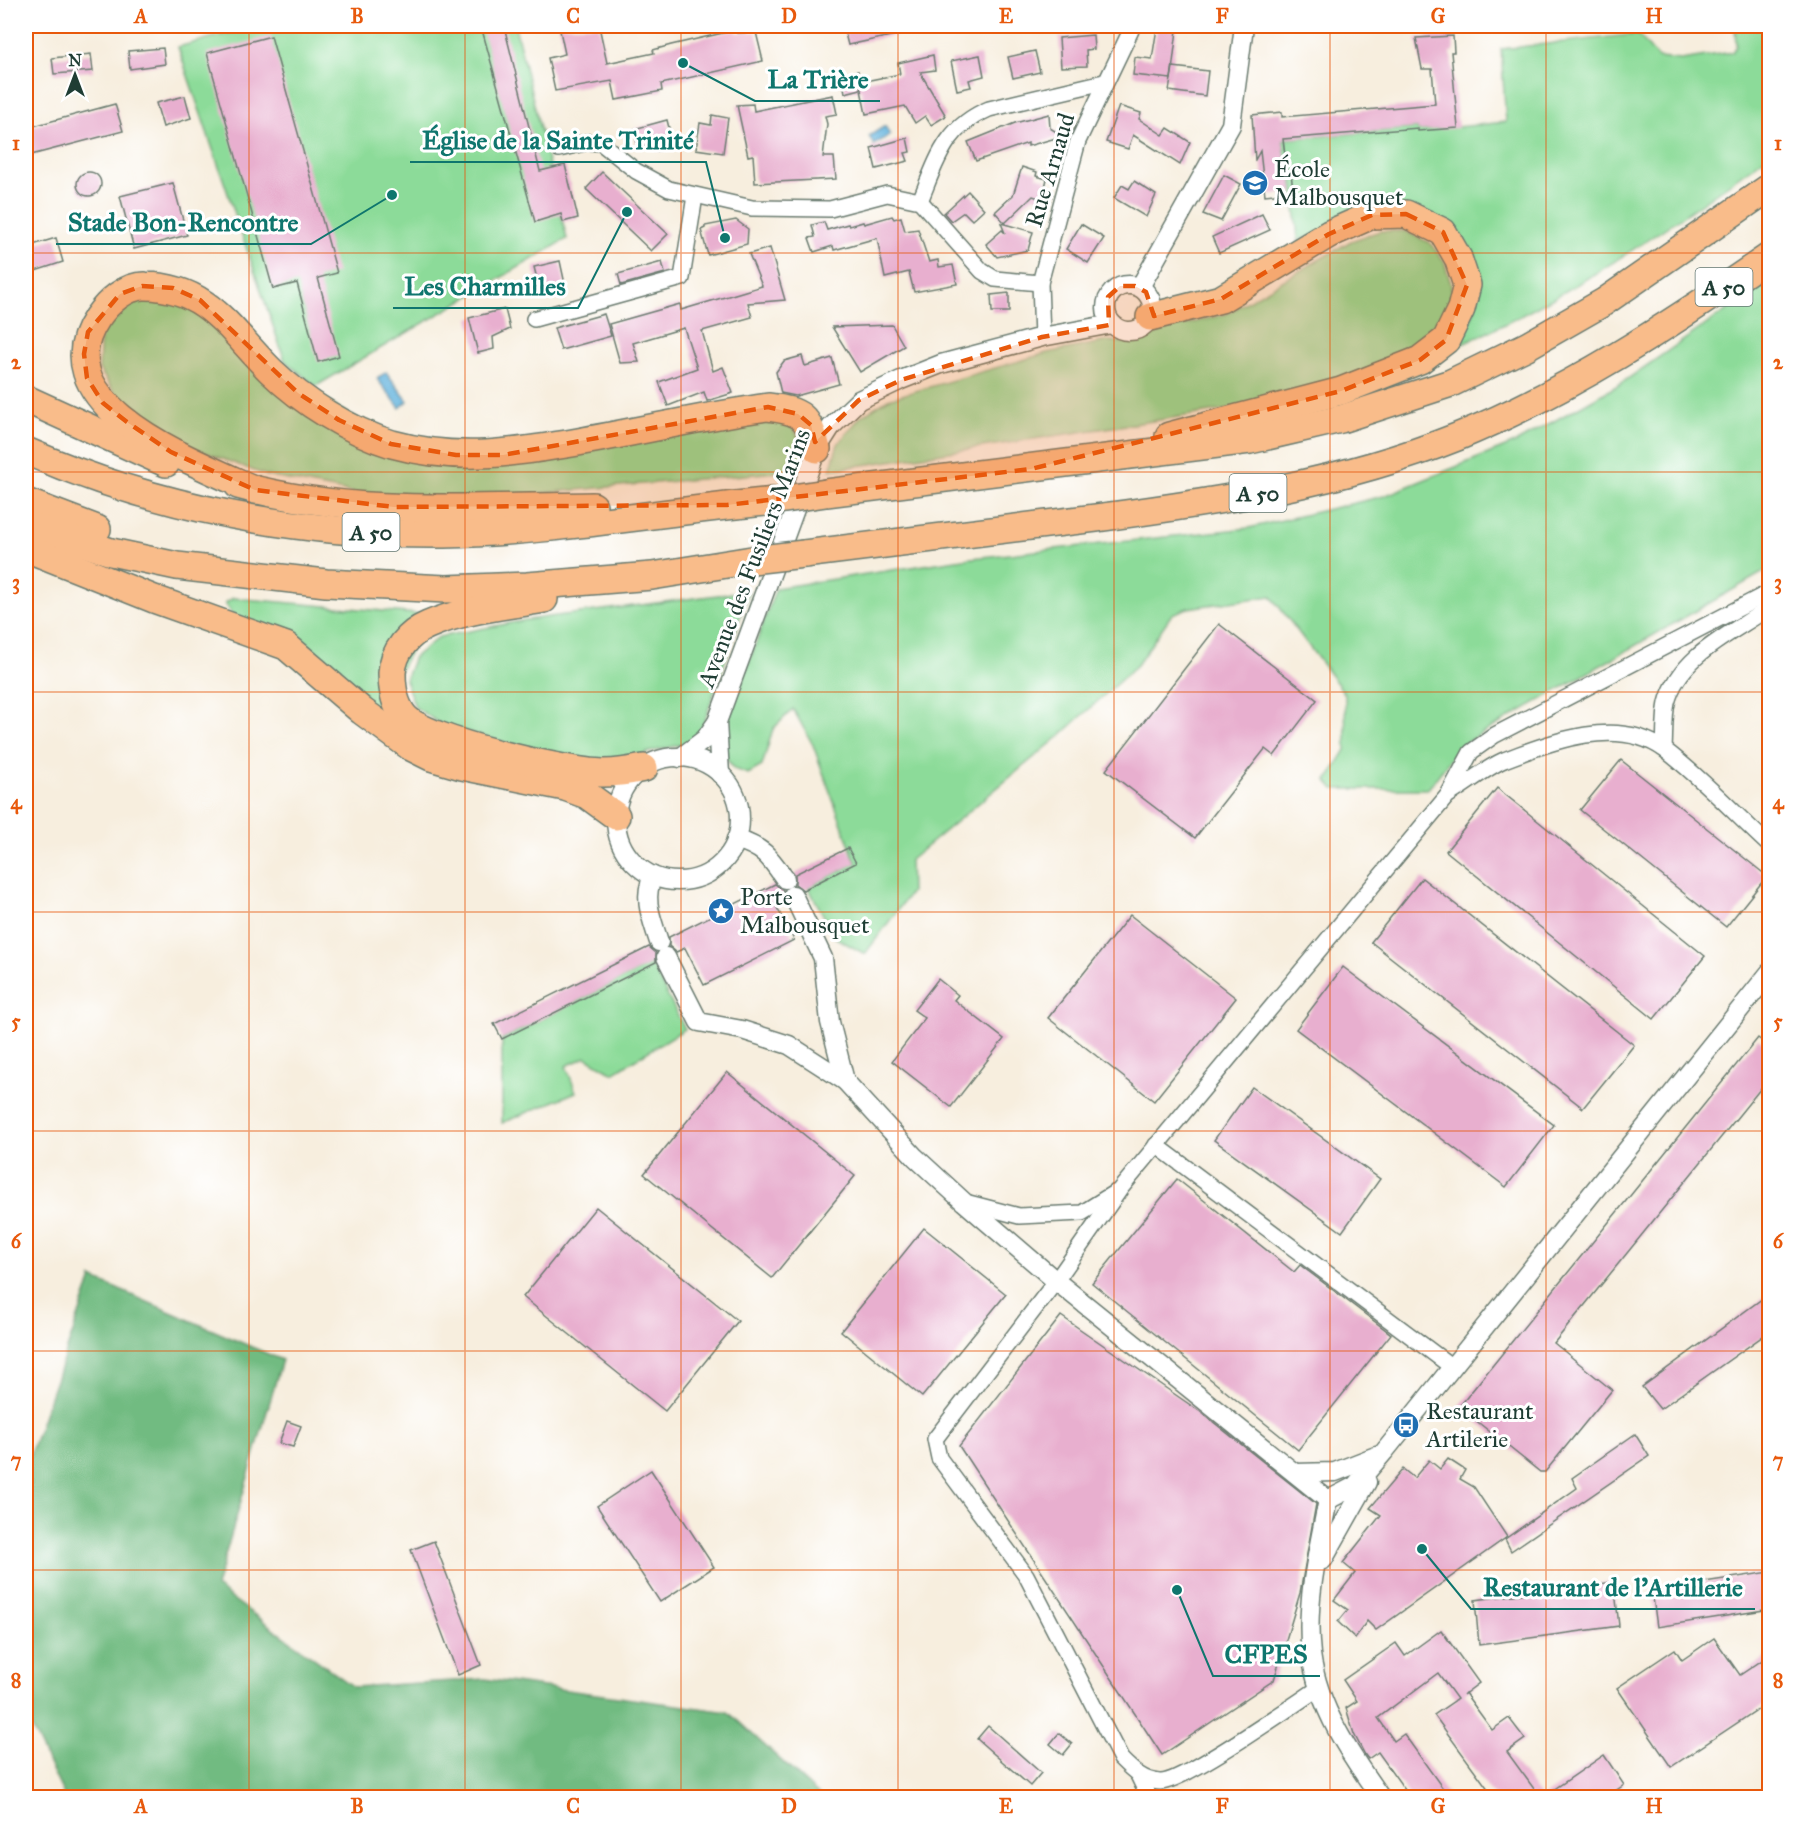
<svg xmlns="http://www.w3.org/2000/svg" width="1795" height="1823" viewBox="0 0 1795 1823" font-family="'IM FELL Great Primer',serif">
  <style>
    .green { fill: #8cdb99; stroke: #568c66; stroke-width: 1.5 }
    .forest { fill: #71bb81; stroke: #487c5a; stroke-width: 1.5 }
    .water { fill: #62b2dd; stroke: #407888; stroke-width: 1.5 }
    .building { fill: #e8afcf }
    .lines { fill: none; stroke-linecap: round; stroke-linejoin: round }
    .minor-casing { stroke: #6b7b70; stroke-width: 18 }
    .tertiary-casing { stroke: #6b7b70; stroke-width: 21 }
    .motorway-casing { stroke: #6b7b70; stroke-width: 30 }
    .minor { stroke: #fff; stroke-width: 15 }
    .tertiary { stroke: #fff; stroke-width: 18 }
    .motorway { stroke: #f9bc8a; stroke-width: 27 }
    .motorway-bridge-casing { stroke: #6b7b70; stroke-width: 30; stroke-linecap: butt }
    .motorway-bridge { stroke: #f9bc8a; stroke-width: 27 }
    .marked { fill: #e8590c; fill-opacity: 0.2; stroke: #e8590c; stroke-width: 4.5; stroke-dasharray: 12 8; stroke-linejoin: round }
    .grid { fill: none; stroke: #e8590c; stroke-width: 1.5; stroke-opacity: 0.55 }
    .labels { text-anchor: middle; stroke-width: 6; stroke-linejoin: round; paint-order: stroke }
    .shield { fill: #fff; stroke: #627771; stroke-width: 1.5 }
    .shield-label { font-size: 22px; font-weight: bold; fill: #1f3d34 }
    .poi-label { font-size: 24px; fill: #1f3d34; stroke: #fff; text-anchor: start }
    .street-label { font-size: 24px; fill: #1f3d34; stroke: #fff }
    .leader { fill: none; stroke: #0f766e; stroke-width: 2 }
    .callout-dot { fill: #0f766e; stroke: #fff; stroke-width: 2 }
    .callout-label { font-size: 26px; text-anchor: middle; font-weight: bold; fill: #0f766e; stroke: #fff; stroke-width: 6; stroke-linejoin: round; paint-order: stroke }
    .neatline { fill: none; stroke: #e8590c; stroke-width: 2 }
    .grid-label { font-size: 20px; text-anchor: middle; font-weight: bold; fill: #e8590c }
  </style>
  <rect width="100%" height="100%" fill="#fff"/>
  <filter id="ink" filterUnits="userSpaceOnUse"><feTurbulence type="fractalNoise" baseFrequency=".0167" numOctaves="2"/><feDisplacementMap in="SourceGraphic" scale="12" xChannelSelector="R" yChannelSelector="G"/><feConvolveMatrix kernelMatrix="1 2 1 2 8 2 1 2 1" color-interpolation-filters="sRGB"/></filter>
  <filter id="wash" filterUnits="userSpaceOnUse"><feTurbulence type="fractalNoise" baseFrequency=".008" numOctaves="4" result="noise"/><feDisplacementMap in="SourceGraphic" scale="24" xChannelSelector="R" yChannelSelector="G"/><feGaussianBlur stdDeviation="1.35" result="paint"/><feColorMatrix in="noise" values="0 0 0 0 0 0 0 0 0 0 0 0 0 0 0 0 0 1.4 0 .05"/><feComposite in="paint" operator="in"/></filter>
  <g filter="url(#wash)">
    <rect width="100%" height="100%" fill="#f7eede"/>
    <!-- green -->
    <g class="green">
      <path d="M243 26H515L567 239 316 386 285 361 178 47 240 30Z"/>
      <path d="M1735 26H1769V155C1667 229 1563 302 1446 351L1466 332 1475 308 1418 208 1298 240 1292 172 1287 173 1283 139 1418 128V131L1506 122 1501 49 1638 34 1658 58 1681 60 1732 52 1736 46Z"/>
      <path d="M1380 231H1405L1430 243 1444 261 1451 284V306L1437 334 1400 359 1278 402 830 470 838 444 861 416 888 399 1047 353 1108 341 1133 343 1172 328 1226 314 1351 241Z"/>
      <path d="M1769 281V569L1460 746 1428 789H1334L1327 781 1346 750 1345 694 1271 596 1188 608 1172 614 1137 665 1061 735 910 860 911 892 865 954 836 938 808 887 856 863 813 745 793 709 773 729 762 766 748 774 734 769 722 752 725 728 776 588 963 559 1249 528 1384 496 1515 443 1620 384Z"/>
      <path d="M148 297 187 305 240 350 433 464 753 417C793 421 805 427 800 470L484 498 364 495 268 476 178 442 126 410 99 369 101 331 130 301Z"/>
      <path d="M749 591 704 723 692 742 646 753 622 764 594 767 442 725 415 707 405 680 414 657 439 637 526 620Z"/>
      <path d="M233 598 429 615 380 709 234 617 225 603Z"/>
      <path d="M651 964 685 1029 613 1073 586 1057 566 1066 576 1092 502 1123V1039Z"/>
    </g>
    <!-- forest -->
    <path class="forest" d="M92 1278 282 1360 216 1587 354 1687 485 1679 728 1712 821 1797H65L26 1716V1465Z"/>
    <!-- water -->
    <g class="water">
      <path d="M885 126 890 135 874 145 869 136Z"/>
      <path d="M386 372 408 401 400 408 377 379Z"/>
    </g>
    <g id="blocks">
      <!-- building -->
      <g class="building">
        <path d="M481 26H504L540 171 565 165 578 218 563 222 561 214 535 222Z"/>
        <path d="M559 26H599L607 63 654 53 653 50 671 45 736 30 737 33 756 32 763 61 661 84 662 91 616 100 612 81 555 91 548 58 565 54Z"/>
        <path d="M843 26H910V32L848 45Z"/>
        <path d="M1157 28 1177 30 1171 79 1133 75 1135 57 1152 59Z"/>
        <path d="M1093 35 1094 49 1086 50 1087 66 1061 67 1059 38Z"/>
        <path d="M271 36 337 273 318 278 339 356 318 362 297 283 273 289 207 53Z"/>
        <path d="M1453 36 1454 52H1451L1458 128 1418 131V128L1283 139 1287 172H1291L1293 192 1265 195 1260 151 1255 160 1252 115 1282 112V117L1435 104 1432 69H1422L1416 38Z"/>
        <path d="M163 48 165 64 130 69 128 51Z"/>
        <path d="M1035 51 1040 72 1013 78 1008 57Z"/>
        <path d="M91 54 93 71 54 74 52 58Z"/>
        <path d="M933 55 935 70 920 72 946 116 931 125 925 116 915 123 905 106 866 114 860 85 861 89 845 93 842 75 858 71 860 82 900 74 898 63Z"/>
        <path d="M980 55 984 76 969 80 971 87 957 90 951 61Z"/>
        <path d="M1173 67 1208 71 1205 96 1169 91Z"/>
        <path d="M833 95 837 114 825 116 827 124 823 157H834L836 179 755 183 753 155 748 156 737 105 753 104 754 111Z"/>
        <path d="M185 96 191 118 163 127 156 103Z"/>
        <path d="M115 104 123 131 31 155 26 128Z"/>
        <path d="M1119 106 1141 113 1139 119 1163 135 1168 128 1190 142 1180 165 1133 135 1128 149 1106 142Z"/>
        <path d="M1049 114 1050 128 1063 136 1028 146V143L976 161 968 142 1015 123Z"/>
        <path d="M712 115 728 118 723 153 696 149 700 123 711 125Z"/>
        <path d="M667 120 674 148 657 151 655 146 638 147 634 129Z"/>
        <path d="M907 138 910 152 905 153 908 161 876 169 871 148Z"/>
        <path d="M1022 167 1037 172 1036 176 1047 179 1042 199 1033 196 1005 223 995 212 1013 195Z"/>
        <circle cx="89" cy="184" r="12"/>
        <path d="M602 172 668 234 651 251 586 189Z"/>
        <path d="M1224 175 1241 184 1221 221 1203 214Z"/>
        <path d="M1134 181 1156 195 1146 217 1114 198 1122 185 1129 189Z"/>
        <path d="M173 183 187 235 134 249 120 196Z"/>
        <path d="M968 191 984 209 972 220 964 212 951 221 944 213Z"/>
        <path d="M1262 214 1270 230 1219 253 1212 237Z"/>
        <path d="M892 216 894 219 901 217 905 231 918 229 929 262 938 260 939 267 953 265 957 284 914 292 909 272 885 278 877 238 834 250 833 246 814 252 809 238 815 237 812 225 824 222 827 230 848 224 849 226 863 222 864 224Z"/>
        <path d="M736 220 748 229 747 244 708 255 701 230 705 228V226Z"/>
        <path d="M1001 223 1033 232 1028 250 997 257 986 244 1002 230 1005 233Z"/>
        <path d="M1081 224 1104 238 1088 263 1066 249Z"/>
        <path d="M56 238 63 262 26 274V247Z"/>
        <path d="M770 248 785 300 748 303 752 317 702 331 713 371 723 367 733 393 707 401 704 392 668 406 659 382 697 368 684 328 633 343 639 362 620 363 609 324 680 304 681 310 762 286 749 254Z"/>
        <path d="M560 261 565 284 544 293 542 286 539 287 534 267Z"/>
        <path d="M662 262 665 273 621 285 618 274Z"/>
        <path d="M1009 293V312H992L991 295Z"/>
        <path d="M505 309 510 329 493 337 494 349 478 353 469 318Z"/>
        <path d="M604 314 611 336 561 350 554 328Z"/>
        <path d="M892 325 904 346 860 372 832 327Z"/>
        <path d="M802 356 805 366 832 358 839 384 796 396 781 393 776 372 784 361Z"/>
        <path d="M1219 624 1317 700 1274 756 1265 749 1195 838 1106 770Z"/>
        <path d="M1621 760 1767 876 1726 927 1580 810Z"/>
        <path d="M1497 788 1705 956 1654 1019 1446 851Z"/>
        <path d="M848 848 856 863 803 890 795 884V874Z"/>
        <path d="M1422 878 1634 1045 1583 1108 1371 942Z"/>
        <path d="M775 884 783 890V900L775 904 794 940 704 985 685 948 676 952 669 946V937Z"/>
        <path d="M1130 915 1236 998 1154 1101 1048 1018Z"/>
        <path d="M649 947 656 953V962L502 1039 494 1024Z"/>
        <path d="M1343 967 1554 1125 1506 1187 1296 1029Z"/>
        <path d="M938 979 958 995 954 1000 1004 1039 951 1107 892 1061 925 1018 914 1010Z"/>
        <path d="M1758 1038 1770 1047V1077L1554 1343 1612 1390 1545 1472H1540L1459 1407Z"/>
        <path d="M727 1072 855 1176 772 1278 644 1174Z"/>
        <path d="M1252 1087 1380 1179 1342 1232 1214 1140Z"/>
        <path d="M1177 1179 1294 1272 1300 1265 1391 1334 1298 1450 1092 1283Z"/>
        <path d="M596 1207 738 1321 665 1411 523 1297Z"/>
        <path d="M924 1228 1006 1294 922 1397 841 1331Z"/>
        <path d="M1770 1293V1331L1660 1409 1642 1387Z"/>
        <path d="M1061 1316 1202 1413 1316 1504 1300 1593 1274 1680 1162 1755 959 1446Z"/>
        <path d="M287 1421 301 1426 293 1447 279 1443Z"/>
        <path d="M1635 1434 1649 1456 1511 1551 1505 1539 1577 1488 1572 1478Z"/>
        <path d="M1448 1459 1465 1470 1460 1479 1474 1487 1507 1537 1376 1630 1367 1621 1355 1638 1338 1622 1348 1610 1334 1600 1355 1573 1343 1563 1381 1515 1370 1508 1403 1469 1414 1478 1429 1460 1440 1469Z"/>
        <path d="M651 1470 714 1567 660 1602 597 1506Z"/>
        <path d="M434 1541 481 1665 458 1675 411 1550Z"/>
        <path d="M1770 1572V1609L1657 1627 1652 1590Z"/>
        <path d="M1614 1582 1619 1626 1479 1645 1475 1600Z"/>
        <path d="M1441 1630 1479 1683 1463 1695 1465 1693 1492 1730 1509 1718 1525 1739 1507 1752 1540 1797H1494L1434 1715 1457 1699 1438 1673 1378 1718 1394 1741 1404 1734 1449 1797H1410L1378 1752 1368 1759 1365 1755 1354 1734 1346 1708 1357 1701 1343 1680 1396 1643 1405 1656Z"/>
        <path d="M1714 1638 1740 1675 1770 1655V1701L1671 1767 1617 1688 1675 1649 1682 1660Z"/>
        <path d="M988 1726 1041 1773 1030 1786 977 1739Z"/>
        <path d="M1059 1733 1072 1744 1063 1755 1050 1744Z"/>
        <path d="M1604 1755 1624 1785 1606 1797H1543Z"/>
      </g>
    </g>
  </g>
  <g filter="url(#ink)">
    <use href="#blocks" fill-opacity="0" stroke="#6b7b70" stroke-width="1.5"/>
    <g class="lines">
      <defs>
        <g id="minor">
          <path d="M559 149 588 142 601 143 636 171 669 189 752 208 830 209 887 194 920 201 982 271 995 279 1040 283"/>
          <path d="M920 201C937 160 945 127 989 109L1104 82"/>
          <path d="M534 319 682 278 695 196"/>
          <path d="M1042 337 1040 283 1078 141 1133 26"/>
          <path d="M1664 749C1665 734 1664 717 1667 703 1679 655 1733 633 1770 607"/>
          <path d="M1450 794C1468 783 1486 768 1504 760 1552 741 1619 716 1665 750 1702 778 1735 814 1770 846"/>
          <path d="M1156 1145 1452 1367"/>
          <path d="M965 1202 1019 1216 1082 1213 1114 1193"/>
          <path d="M1319 1688C1293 1705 1183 1783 1160 1782 1143 1781 1132 1770 1121 1759L1026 1575 939 1458 935 1439 1056 1281 1121 1188 1448 795 1471 752 1495 735 1770 592"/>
          <path d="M1138 1775 1149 1798"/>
        </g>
        <g id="tertiary">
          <circle cx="1129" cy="308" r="23"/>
          <path d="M1140 287 1231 125 1244 26"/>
          <path d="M717 722 720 774"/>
          <circle cx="678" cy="819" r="62"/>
          <path d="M680 758 705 739 717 722 817 449 831 427 859 400 901 380 941 364 1042 337 1112 324"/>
          <path d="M736 839C764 848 769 856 785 879"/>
          <path d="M653 876C642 899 652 919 659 942"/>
          <path d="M793 895 823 958 830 1022 845 1081"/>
          <path d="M666 957 699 1022 742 1030 789 1045 845 1081 915 1157 964 1202 1056 1281 1328 1500"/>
          <path d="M1295 1473 1335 1472 1376 1456"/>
          <path d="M1328 1500 1355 1486 1384 1452 1770 972"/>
          <path d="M1328 1500C1318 1550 1305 1603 1311 1654 1318 1707 1350 1755 1381 1798"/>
          <path d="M1323 1560 1367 1482"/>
        </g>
        <g id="motorway">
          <path d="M1150 317 1221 299 1329 234 1372 215 1406 214 1443 232 1458 258 1467 285 1461 309 1446 340 1420 360 1341 391 1169 436"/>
          <path d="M26 399 166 463"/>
          <path d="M26 451C156 508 303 536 445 534 551 532 658 512 765 502"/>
          <path d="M238 485C352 517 476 507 593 506"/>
          <path d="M255 490C197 463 38 405 97 318 108 302 126 285 146 286 209 287 231 332 271 371 303 402 349 431 392 444 457 462 514 453 578 442 641 431 704 416 768 407 802 411 808 416 817 449"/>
          <path d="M826 493 1250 440 1341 419 1451 383 1527 346 1604 302 1770 187"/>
          <path d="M26 502 97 529"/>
          <path d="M26 524 111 552 177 566 326 583 446 589 527 586 652 576 752 560"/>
          <path d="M26 548 154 599 286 646 362 711 411 747 431 757 462 766 565 787 587 795 616 816"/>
          <path d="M804 554C901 542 998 530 1096 518 1218 502 1342 483 1457 437 1570 391 1670 325 1770 256"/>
          <path d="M544 599C506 606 464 609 428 625 409 633 393 651 392 673 392 687 395 705 404 716 424 741 570 773 604 773 618 773 630 771 644 768"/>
        </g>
      </defs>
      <!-- minor casing -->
      <use href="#minor" class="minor-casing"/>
      <!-- tertiary casing -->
      <use href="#tertiary" class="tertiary-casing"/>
      <!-- motorway casing -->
      <use href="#motorway" class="motorway-casing"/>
      <!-- minor -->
      <use href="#minor" class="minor"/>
      <!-- tertiary -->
      <use href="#tertiary" class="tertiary"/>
      <!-- motorway -->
      <use href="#motorway" class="motorway"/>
      <defs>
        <g id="motorway-bridge">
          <path d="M765 502 826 493"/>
          <path d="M752 560 804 554"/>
        </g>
      </defs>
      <!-- motorway-bridge casing -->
      <use href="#motorway-bridge" class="motorway-bridge-casing"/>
      <!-- motorway-bridge -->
      <use href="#motorway-bridge" class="motorway-bridge"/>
    </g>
  </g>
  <!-- marked area -->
  <path class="marked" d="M1406 214 1443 232 1467 285 1446 340 1420 360 1341 391 1031 469 727 505 394 507 255 490 171 452 127 422 103 403 87 378 84 354 88 332 120 294 142 286 173 288 200 300 298 393 339 420 391 444 456 455H503L768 407 798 414 811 425 815 442 859 400 901 380 1042 337 1109 325 1108 297 1120 286H1135L1146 292 1154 316 1221 299 1329 234 1372 215Z"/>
  <!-- grid -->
  <path class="grid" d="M249 26V1798M465 26V1798M681 26V1798M898 26V1798M1114 26V1798M1330 26V1798M1546 26V1798M26 253H1770M26 472H1770M26 692H1770M26 912H1770M26 1131H1770M26 1351H1770M26 1570H1770"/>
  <!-- icons -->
  <defs>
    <symbol id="school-disc" viewBox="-11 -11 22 22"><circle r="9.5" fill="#1f6fb2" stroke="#fff"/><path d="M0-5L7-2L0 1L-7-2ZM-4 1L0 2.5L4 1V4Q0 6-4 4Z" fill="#fff"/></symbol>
    <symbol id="sight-disc" viewBox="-11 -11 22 22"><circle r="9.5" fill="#1f6fb2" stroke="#fff"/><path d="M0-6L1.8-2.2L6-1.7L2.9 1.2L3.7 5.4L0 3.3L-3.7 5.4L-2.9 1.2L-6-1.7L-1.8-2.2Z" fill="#fff"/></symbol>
    <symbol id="bus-disc" viewBox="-11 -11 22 22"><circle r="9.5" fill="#1f6fb2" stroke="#fff"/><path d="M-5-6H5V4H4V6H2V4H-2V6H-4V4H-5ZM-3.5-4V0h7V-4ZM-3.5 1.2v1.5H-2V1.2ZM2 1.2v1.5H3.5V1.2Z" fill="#fff"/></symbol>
  </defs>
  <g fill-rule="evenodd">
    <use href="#school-disc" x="1240" y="168" width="30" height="30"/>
    <use href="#sight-disc" x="706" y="896" width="30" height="30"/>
    <use href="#bus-disc" x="1391" y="1410" width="30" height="30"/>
  </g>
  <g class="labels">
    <!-- shield labels -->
    <g class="shield">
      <rect x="1695.5" y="268" width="57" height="38" rx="4.5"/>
      <rect x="1229.5" y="474" width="57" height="38" rx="4.5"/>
      <rect x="342.5" y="513" width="57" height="38" rx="4.5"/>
    </g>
    <g class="shield-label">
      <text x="1724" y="295">A 50</text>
      <text x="1258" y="501">A 50</text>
      <text x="371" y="540">A 50</text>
    </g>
    <!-- poi labels -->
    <g class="poi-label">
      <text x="1274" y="177">École<tspan x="1274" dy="28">Malbousquet</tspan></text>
      <text x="740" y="905">Porte<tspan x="740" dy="28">Malbousquet</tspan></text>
      <text x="1426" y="1419">Restaurant<tspan x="1426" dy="28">Artilerie</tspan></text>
    </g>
    <!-- street labels -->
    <g class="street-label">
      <text transform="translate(1050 170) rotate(-73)" y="8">Rue Arnaud</text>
      <text transform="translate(754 558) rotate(-69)" y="8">Avenue des Fusiliers Marins</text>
    </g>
  </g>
  <!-- callouts -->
  <path class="leader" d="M683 63L755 101H880M725 238L706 162H410M392 195L311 244H56M627 212L578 308H393M1422 1549L1471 1609H1755M1177 1590L1213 1676H1320"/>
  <g class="callout-dot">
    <circle cx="683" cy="63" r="6"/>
    <circle cx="725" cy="238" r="6"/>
    <circle cx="392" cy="195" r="6"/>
    <circle cx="627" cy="212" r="6"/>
    <circle cx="1422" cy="1549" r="6"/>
    <circle cx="1177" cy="1590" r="6"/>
  </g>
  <g class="callout-label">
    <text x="818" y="88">La Trière</text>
    <text x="558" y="149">Église de la Sainte Trinité</text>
    <text x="183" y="231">Stade Bon-Rencontre</text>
    <text x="485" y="295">Les Charmilles</text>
    <text x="1613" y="1596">Restaurant de l'Artillerie</text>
    <text x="1266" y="1663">CFPES</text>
  </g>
  <!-- margin -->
  <rect width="1795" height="1823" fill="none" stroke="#fff" stroke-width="66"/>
  <!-- north arrow -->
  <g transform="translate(75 75)" stroke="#ffffff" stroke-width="4.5" paint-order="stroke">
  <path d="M0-4.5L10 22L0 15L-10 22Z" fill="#1f3d34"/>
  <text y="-9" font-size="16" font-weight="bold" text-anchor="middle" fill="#1f3d34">N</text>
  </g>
  <rect x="33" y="33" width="1729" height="1757" class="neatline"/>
  <g class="grid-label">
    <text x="141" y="23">A</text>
    <text x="357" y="23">B</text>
    <text x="573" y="23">C</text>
    <text x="789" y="23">D</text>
    <text x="1006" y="23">E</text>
    <text x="1222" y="23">F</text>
    <text x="1438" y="23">G</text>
    <text x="1654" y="23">H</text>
    <text x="16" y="150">1</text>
    <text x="1778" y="150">1</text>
    <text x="16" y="369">2</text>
    <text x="1778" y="369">2</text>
    <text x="16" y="589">3</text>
    <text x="1778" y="589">3</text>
    <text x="16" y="809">4</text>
    <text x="1778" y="809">4</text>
    <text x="16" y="1028">5</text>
    <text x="1778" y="1028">5</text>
    <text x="16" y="1248">6</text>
    <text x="1778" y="1248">6</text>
    <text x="16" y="1467">7</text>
    <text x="1778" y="1467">7</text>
    <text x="16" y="1687">8</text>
    <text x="1778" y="1687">8</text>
    <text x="141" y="1813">A</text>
    <text x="357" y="1813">B</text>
    <text x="573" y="1813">C</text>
    <text x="789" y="1813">D</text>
    <text x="1006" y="1813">E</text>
    <text x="1222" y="1813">F</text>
    <text x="1438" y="1813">G</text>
    <text x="1654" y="1813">H</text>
  </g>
</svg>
